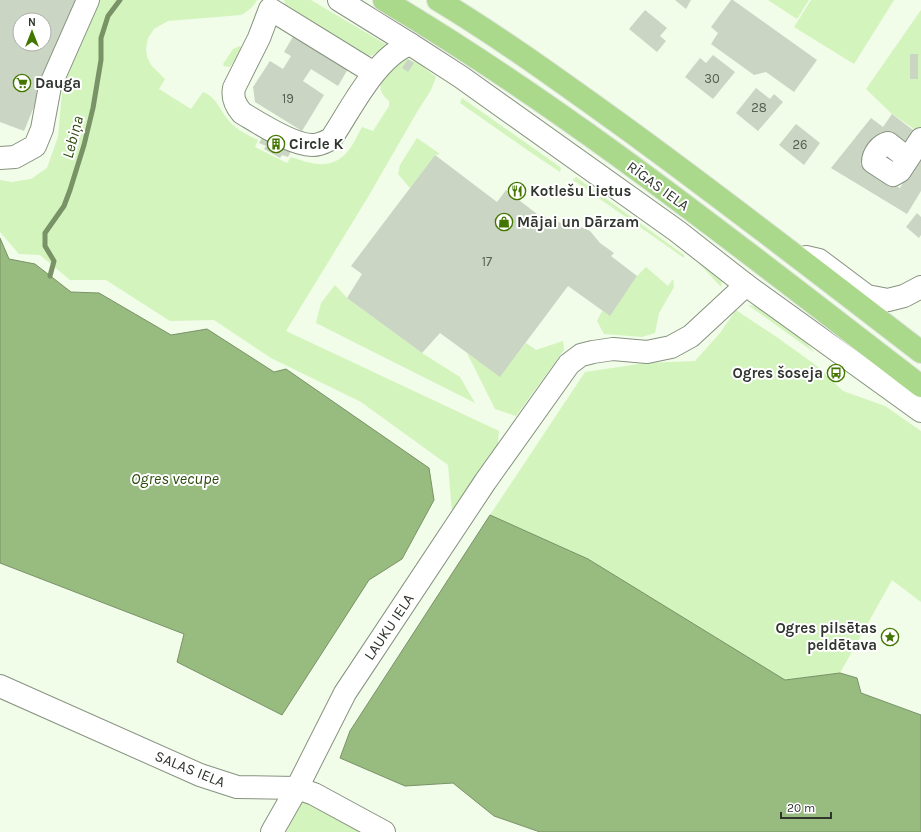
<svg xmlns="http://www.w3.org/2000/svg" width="921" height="832" viewBox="0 0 921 832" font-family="Karla,sans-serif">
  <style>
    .green { fill: #d3f4bd }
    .water { fill: #98bb80; stroke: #799367 }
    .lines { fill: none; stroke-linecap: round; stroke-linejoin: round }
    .stream { stroke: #799367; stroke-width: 5 }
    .building { fill: #cad6c3; fill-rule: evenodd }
    .minor-casing { stroke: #879280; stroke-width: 24 }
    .highway-casing { stroke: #e2e3e2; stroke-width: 24 }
    .minor { stroke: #fff; stroke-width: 22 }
    .highway { stroke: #abd98b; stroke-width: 22 }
    .labels { text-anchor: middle; stroke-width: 4; stroke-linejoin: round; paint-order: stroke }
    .number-label { font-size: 13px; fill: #565d53 }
    .poi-label { font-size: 15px; font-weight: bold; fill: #30352e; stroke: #fff; text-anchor: start }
    .street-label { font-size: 15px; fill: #30352e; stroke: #fff }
    .water-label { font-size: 16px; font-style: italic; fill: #2c4b0c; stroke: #fff }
  </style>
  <rect width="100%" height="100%" fill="#f1fce9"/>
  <!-- green -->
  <g class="green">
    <path d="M97 0H257C253 7 248 11 241 15L168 21 154 29 148 38 146 48 147 57 151 65 165 79 159 89 191 109 203 92C217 97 221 113 231 123 239 131 248 135 258 140L255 147 287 163 291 157C311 164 332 171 348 151 354 144 358 134 362 127L373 131 389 106V101C375 90 382 82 386 67L402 57 418 63 436 77 431 90 417 112 368 197 286 331 499 431 497 455 452 512 448 465 361 402 271 358 214 320 170 321 106 280H70L40 255 19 254 0 232V180L12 182 31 179 47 168 58 137 63 82Z"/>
    <path d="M284 0H311L387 45 380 52 366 57 287 10Z"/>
    <path d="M768 0H809L797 19Z"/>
    <path d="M811 0H894L854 64 794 27Z"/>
    <path d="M921 10V133H920L891 113 866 89Z"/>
    <path d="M240 46 242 49 230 67 224 66 223 64 233 49Z"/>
    <path d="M462 98 556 164 561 168 560 172 533 154 460 103Z"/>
    <path d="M417 138 440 154 435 155 410 188 398 174 400 165Z"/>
    <path d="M576 177 684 255V258L573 180Z"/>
    <path d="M686 249 722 280 721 287Z"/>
    <path d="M646 267 668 286 673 279 674 287 659 313 655 333 642 337 604 334 597 321 602 311 610 315 637 276Z"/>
    <path d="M335 285 347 298 422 353 460 377 475 403 316 323 321 303Z"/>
    <path d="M748 305 762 307 795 330 815 353Z"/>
    <path d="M736 310 778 338 817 366 843 391 885 406 921 431V602L892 580 840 673 785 680 588 559 490 515 585 372 646 363 695 361 720 333Z"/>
    <path d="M563 341 564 350 516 416 495 409 467 353 500 376 526 343 536 350Z"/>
    <path d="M304 799 367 832H286Z"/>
  </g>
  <!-- water -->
  <g class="water">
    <path d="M0 238 9 259 35 264 71 292 99 293 171 335 207 329 274 372 286 369 429 468 434 500 402 559 369 580 282 715 177 662 184 634 0 563Z"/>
    <path d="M490 515 588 559 785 680 840 673 857 678 861 693 921 715V832H540L494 816 453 783 405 786 340 758 350 731Z"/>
  </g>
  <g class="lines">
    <!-- stream -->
    <path class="stream" d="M50 276 54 261 45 246V233L64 206 70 190 84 145 93 108 101 60V38L108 16 120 0"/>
  </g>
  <!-- building -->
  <g class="building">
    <path d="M0 0H78L24 131 0 122ZM20 20H44V44H20Z"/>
    <path d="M675 0H691L686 9Z"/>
    <path d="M731 0H733L817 60 794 92 766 72 754 75 711 44 718 33 711 27Z"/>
    <path d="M645 10 667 28 660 36 666 41 657 52 629 29Z"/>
    <path d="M294 35 348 69 338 86 311 69 303 81 324 95 302 131 255 102 253 87 270 61 283 69 291 56 284 52Z"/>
    <rect x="910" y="54" width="8" height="25"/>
    <path d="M713 55 735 72 713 99 685 77 700 58 706 63Z"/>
    <path d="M408 59 414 63 408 72 402 68Z"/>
    <path d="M756 88 770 99 774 94 783 102 758 131 736 113Z"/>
    <path d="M892 114 917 133 906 149 887 134 860 164 900 188 921 152V191L907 214 831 168 871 118 883 127Z"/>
    <path d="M796 124 820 143 804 165 779 145Z"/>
    <path d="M266 131 294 146 288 157 282 155 280 158 264 149 266 146 259 143Z"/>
    <path d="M435 155 497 202 506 190 537 214 561 223 581 227 590 231 600 243 614 253 611 256 637 276 610 316 568 286 500 377 440 333 422 353 347 298 362 274 351 266Z"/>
    <path d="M917 213 921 217V235L919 238 906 227Z"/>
  </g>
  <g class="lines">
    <defs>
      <g id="minor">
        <path d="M339 0 410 44 461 77 677 231 746 285 921 411"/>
        <path d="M374 73 270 9 259 38 234 88C232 98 235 105 242 113 259 123 294 146 313 145 320 145 325 142 331 139 351 109 376 57 410 44"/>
        <path d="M0 158 15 157 35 146 42 129 50 86 88 0"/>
        <path d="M907 158 888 143C880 145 873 154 873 162L893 175 900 171 921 139"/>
        <path d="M806 257 819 260 867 296 888 300 904 296 921 287"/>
        <path d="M0 686 200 775 237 787 297 788 314 794 384 832"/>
        <path d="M272 832 297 788 345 693 485 482 569 364 581 355 593 352 613 349 647 352 671 347 691 336 746 285"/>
      </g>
      <g id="highway">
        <path d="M384 0C574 113 746 252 921 386"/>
        <path d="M438 0C501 38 560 81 620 124 722 198 821 275 921 352"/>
      </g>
    </defs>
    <!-- minor casing -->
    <use href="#minor" class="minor-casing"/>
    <!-- highway casing -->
    <use href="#highway" class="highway-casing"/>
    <!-- minor -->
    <use href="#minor" class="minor"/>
    <!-- highway -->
    <use href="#highway" class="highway"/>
  </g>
  <!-- icons -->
  <defs>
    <symbol id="supermarket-ring" viewBox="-11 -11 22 22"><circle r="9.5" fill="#fff" stroke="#427600" stroke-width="1.5"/><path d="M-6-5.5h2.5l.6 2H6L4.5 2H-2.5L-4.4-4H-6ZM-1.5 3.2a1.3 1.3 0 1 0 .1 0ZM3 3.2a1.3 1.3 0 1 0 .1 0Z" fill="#427600"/></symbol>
    <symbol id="building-ring" viewBox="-11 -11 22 22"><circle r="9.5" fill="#fff" stroke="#427600" stroke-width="1.5"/><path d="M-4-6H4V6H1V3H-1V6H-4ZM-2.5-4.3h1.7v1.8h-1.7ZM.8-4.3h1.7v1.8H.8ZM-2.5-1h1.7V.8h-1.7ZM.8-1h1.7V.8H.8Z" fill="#427600"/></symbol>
    <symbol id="restaurant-ring" viewBox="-11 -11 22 22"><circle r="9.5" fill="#fff" stroke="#427600" stroke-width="1.5"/><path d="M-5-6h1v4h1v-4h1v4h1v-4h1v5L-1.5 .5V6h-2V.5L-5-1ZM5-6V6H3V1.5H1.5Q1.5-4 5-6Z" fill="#427600"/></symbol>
    <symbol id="shop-ring" viewBox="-11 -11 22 22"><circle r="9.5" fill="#fff" stroke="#427600" stroke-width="1.5"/><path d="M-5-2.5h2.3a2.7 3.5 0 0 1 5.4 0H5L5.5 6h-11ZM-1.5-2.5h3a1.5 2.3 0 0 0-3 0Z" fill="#427600"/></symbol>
    <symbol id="bus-ring" viewBox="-11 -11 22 22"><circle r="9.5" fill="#fff" stroke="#427600" stroke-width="1.5"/><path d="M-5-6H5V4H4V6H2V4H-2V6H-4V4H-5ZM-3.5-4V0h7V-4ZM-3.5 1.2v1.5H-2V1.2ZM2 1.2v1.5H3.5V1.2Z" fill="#427600"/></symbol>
    <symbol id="sight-ring" viewBox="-11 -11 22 22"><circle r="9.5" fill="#fff" stroke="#427600" stroke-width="1.5"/><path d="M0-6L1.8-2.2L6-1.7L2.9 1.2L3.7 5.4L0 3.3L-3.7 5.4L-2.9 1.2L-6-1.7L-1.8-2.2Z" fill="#427600"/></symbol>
  </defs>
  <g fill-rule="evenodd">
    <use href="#supermarket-ring" x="12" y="73" width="20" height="20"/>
    <use href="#building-ring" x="266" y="134" width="20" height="20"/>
    <use href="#restaurant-ring" x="507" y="181" width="20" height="20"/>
    <use href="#shop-ring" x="494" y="212" width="20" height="20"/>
    <use href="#bus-ring" x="826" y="363" width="20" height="20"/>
    <use href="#sight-ring" x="880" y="627" width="20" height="20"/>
  </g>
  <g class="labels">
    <!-- number labels -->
    <g class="number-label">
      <text x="712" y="83">30</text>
      <text x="288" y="103">19</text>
      <text x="759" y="112">28</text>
      <text x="800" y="149">26</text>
      <text x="487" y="266">17</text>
    </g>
    <!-- poi labels -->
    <g class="poi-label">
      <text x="35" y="88">Dauga</text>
      <text x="289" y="149">Circle K</text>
      <text x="530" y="196">Kotlešu Lietus</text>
      <text x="517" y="227">Mājai un Dārzam</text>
      <text x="823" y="378" text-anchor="end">Ogres šoseja</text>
      <text x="877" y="633" text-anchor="end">Ogres pilsētas<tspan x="877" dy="17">peldētava</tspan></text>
    </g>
    <!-- street labels -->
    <g class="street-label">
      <text transform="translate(658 186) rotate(36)" y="5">RĪGAS IELA</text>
      <text transform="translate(389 627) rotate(-56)" y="5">LAUKU IELA</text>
      <text transform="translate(190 769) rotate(22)" y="5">SALAS IELA</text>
    </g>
    <!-- water labels -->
    <g class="water-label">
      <text transform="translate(72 137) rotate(-75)" y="6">Lebiņa</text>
      <text x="175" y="484">Ogres vecupe</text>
    </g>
  </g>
  <!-- north arrow -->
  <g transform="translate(32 32)"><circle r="19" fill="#ffffff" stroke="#acaeab"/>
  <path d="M0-3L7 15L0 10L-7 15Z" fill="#427600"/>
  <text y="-6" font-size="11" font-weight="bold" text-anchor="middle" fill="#30352e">N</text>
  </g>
  <!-- scale -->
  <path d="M781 812v6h50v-6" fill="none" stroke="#30352e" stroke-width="2"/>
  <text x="787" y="812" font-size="12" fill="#30352e" stroke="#ffffff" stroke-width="3" paint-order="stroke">20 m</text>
</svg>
